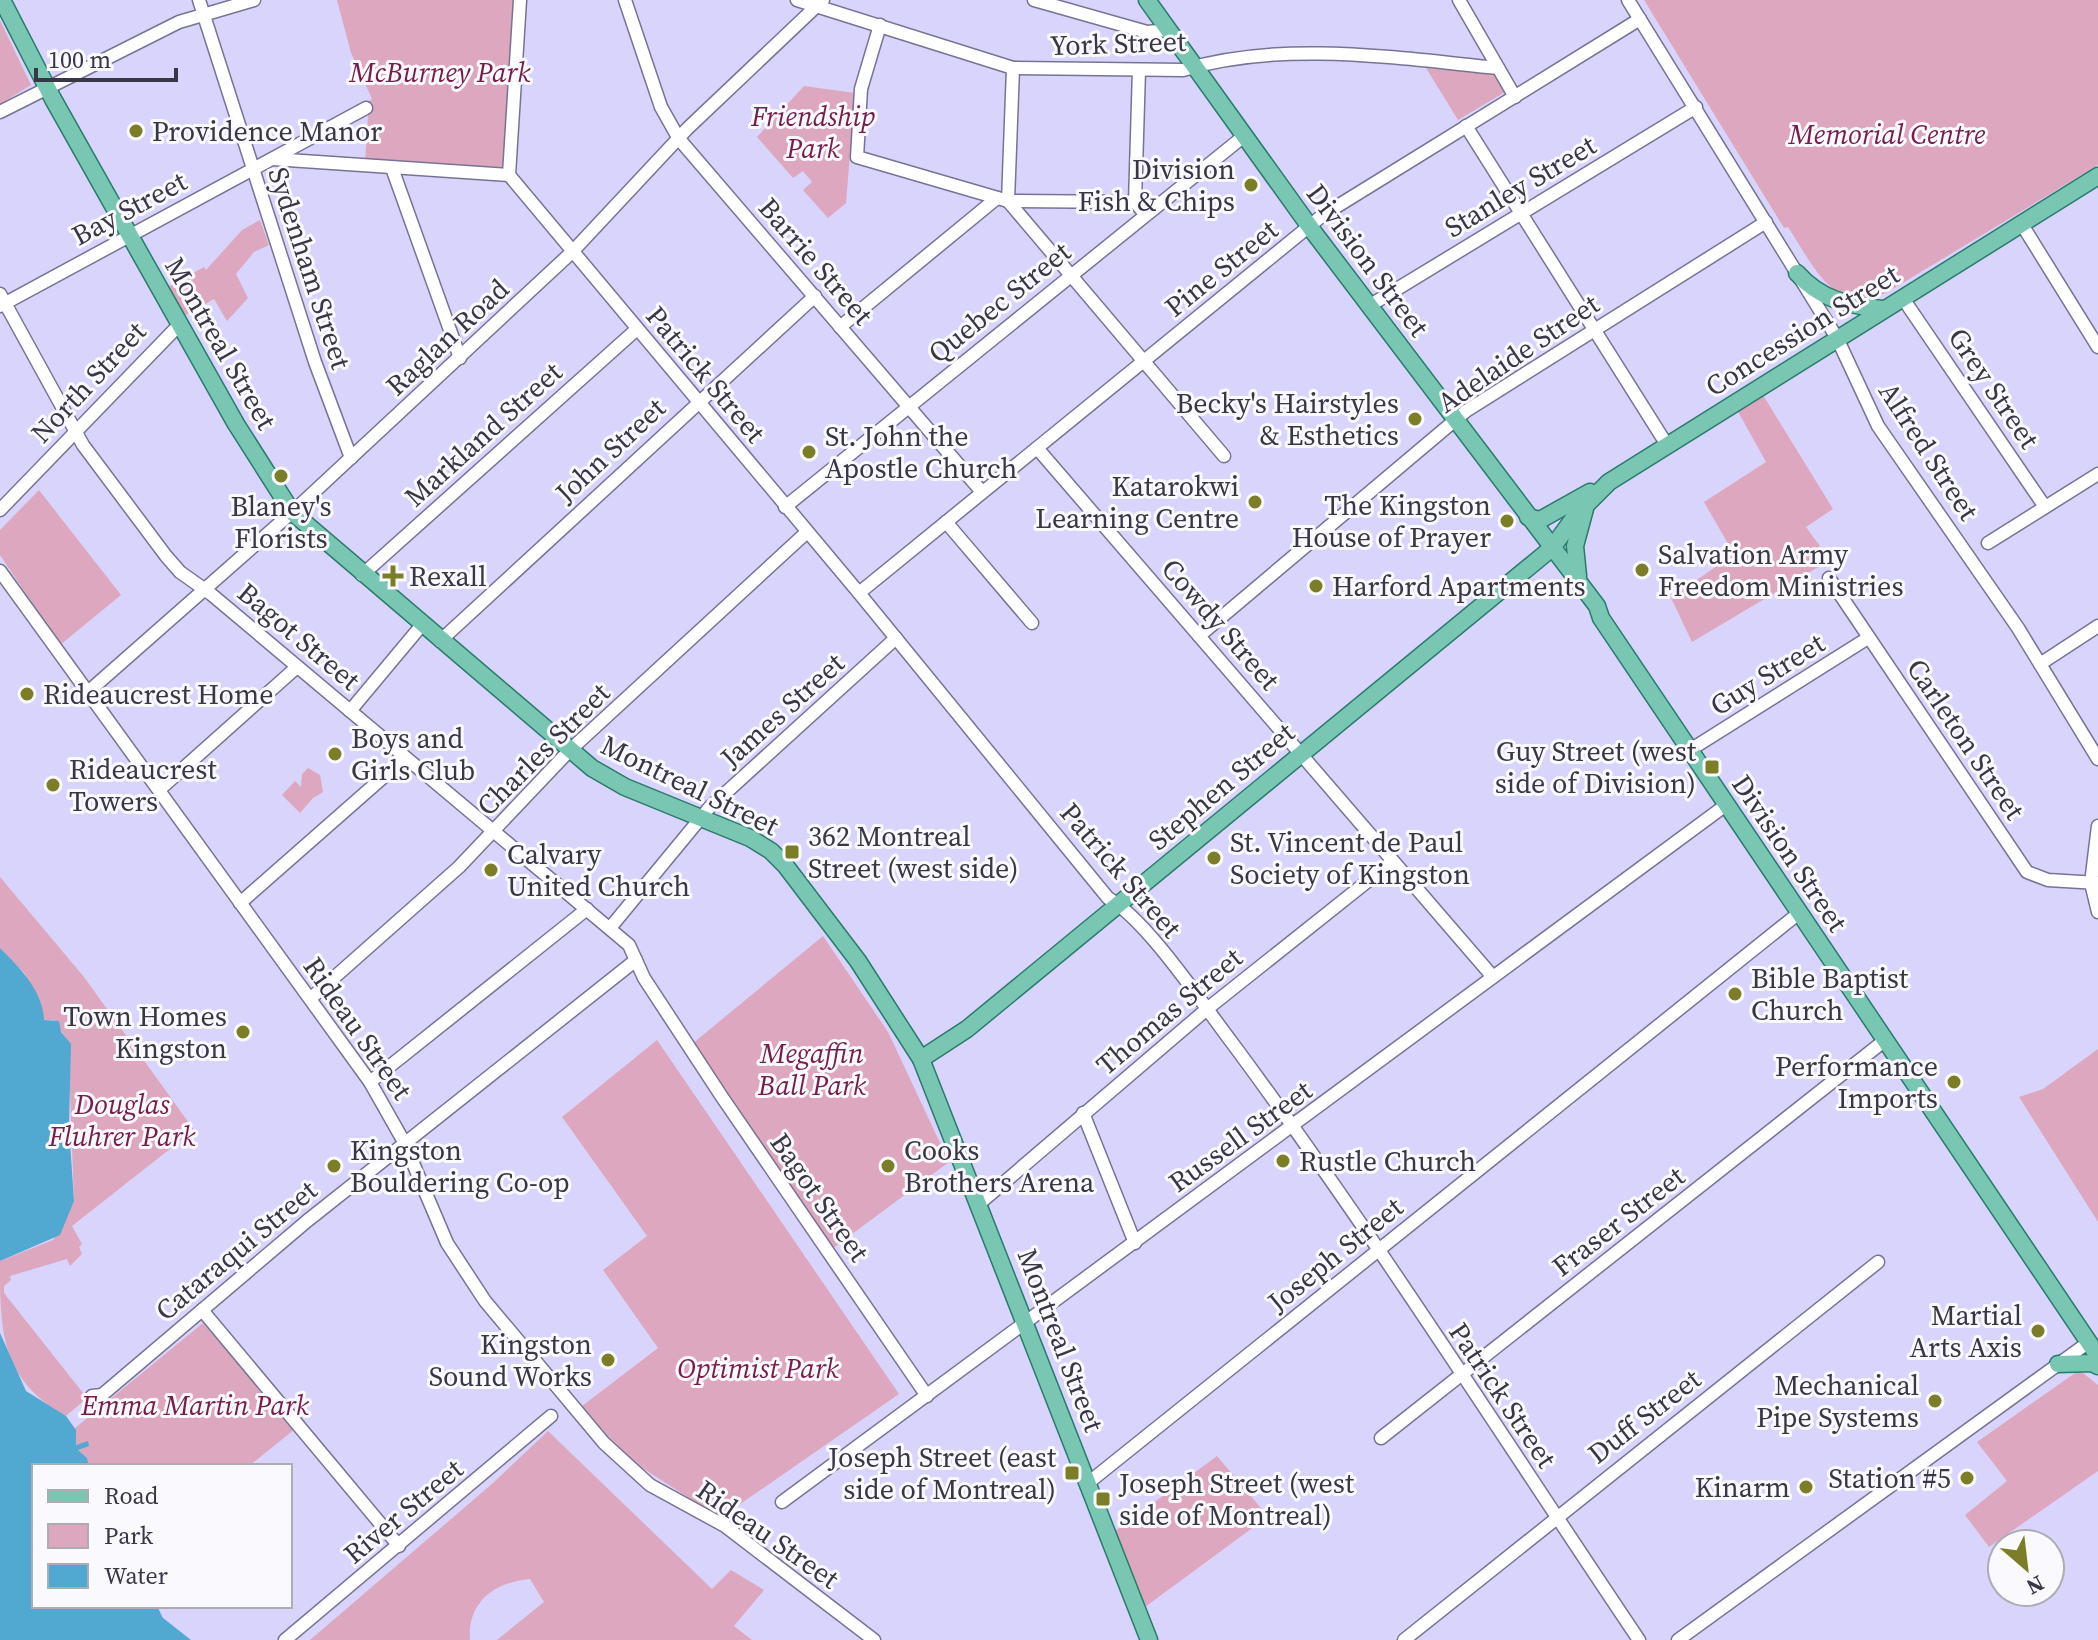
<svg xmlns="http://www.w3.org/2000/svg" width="2098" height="1640" viewBox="0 0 2098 1640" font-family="'Source Serif 4',serif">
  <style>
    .green { fill: #dda8bf }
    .water { fill: #51a8d0 }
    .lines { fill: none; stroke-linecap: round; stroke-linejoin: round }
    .minor-casing { stroke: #777395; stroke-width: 15 }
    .major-casing { stroke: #287b6c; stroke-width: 19 }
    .minor { stroke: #fff; stroke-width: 12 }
    .major { stroke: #79c6b3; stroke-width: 16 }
    .poi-dot { fill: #7b7e27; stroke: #fafafe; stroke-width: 3 }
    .labels { text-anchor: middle; stroke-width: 6; stroke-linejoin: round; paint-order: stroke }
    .street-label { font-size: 28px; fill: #393747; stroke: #fafafe }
    .park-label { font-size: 28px; font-style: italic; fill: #761d4e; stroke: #fafafe }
    .poi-label { font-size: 28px; fill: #393747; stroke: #fafafe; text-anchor: start }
  </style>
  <rect width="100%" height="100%" fill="#d9d4fb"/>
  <!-- green -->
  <g class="green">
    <path d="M337 0H517L505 167 365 162 369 101 372 99 351 53Z"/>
    <path d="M1644 0H2098V165L1886 293C1833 317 1812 263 1788 227L1784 228Z"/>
    <path d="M0 20 31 85 0 104Z"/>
    <path d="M1426 68 1494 74 1505 92 1458 120Z"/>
    <path d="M804 86 855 93 846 203 828 218 803 190 812 182 803 171 793 178 757 137Z"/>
    <path d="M260 220 269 245 254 252 236 274 248 298 227 321 214 299 184 316 168 287 204 267 206 270 242 230Z"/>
    <path d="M1763 395 1833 509 1806 527 1830 560 1692 642 1671 598 1734 554 1704 502 1766 462 1736 408Z"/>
    <path d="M39 490 121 595 60 645 0 555V530Z"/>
    <path d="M308 768 320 775 323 792 313 798 300 813 282 795 295 781 301 787 302 774Z"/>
    <path d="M0 877 84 977 194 1130 72 1226 82 1244 79 1247 82 1254 70 1266 67 1259 10 1276 11 1280 4 1286V1293L87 1398 66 1416C0 1379 0 1331 0 1261L53 1240 74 1201 68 1042 54 1020H44L25 974 0 948Z"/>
    <path d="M823 936 888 1032 949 1162 832 1249 692 1044Z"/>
    <path d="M657 1040 899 1394 720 1518 627 1458 582 1406 658 1348 603 1270 647 1236 562 1117Z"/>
    <path d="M2098 1049V1222L2019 1097 2043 1089Z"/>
    <path d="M203 1323 295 1429 249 1466H89L87 1458 78 1450 88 1442 75 1445V1428Z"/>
    <path d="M2075 1373H2083L2098 1385V1471L1989 1547 1965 1515 2007 1481 1977 1442Z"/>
    <path d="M548 1431 712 1589 731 1570 764 1590 734 1626 752 1640H497L544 1602 530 1579C495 1582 467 1602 470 1640H310L493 1483Z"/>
    <path d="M1217 1456 1266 1514 1251 1529 1145 1607 1115 1531Z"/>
  </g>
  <!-- water -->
  <g class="water">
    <path d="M0 948C20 968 43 991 44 1020L59 1021 61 1032 71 1044 69 1127 74 1201 60 1235 0 1261Z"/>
    <path d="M0 1333 26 1391 66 1416 76 1430V1445L88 1441 89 1446 78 1450 87 1458 89 1466H34V1606H157L163 1618 191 1640H0Z"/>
  </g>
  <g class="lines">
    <defs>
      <g id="minor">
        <path d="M199 0 315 362 351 458"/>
        <path d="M625 0 661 107 679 139 982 492"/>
        <path d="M797 0 1013 68 1183 70C1282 40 1396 58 1498 68"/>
        <path d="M1034 0 1147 32 1169 30"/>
        <path d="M1459 0 1515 97"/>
        <path d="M1628 0 1837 338 1878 426 2018 628 2098 759"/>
        <path d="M880 25 861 89 857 157 1008 201 1135 202 1145 214"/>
        <path d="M1013 68 1008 201 1224 456"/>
        <path d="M0 112 179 22 254 0"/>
        <path d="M1466 126 1667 445"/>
        <path d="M273 159 509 175"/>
        <path d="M392 168 460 358"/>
        <path d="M509 175 859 593 1108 898C1148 921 1203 1005 1233 1044 1376 1237 1505 1441 1639 1640"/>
        <path d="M509 175 520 0"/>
        <path d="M1135 202 1139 70"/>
        <path d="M2021 223 2098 347"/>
        <path d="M0 294 83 445 166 556 180 572 211 594 629 945 644 978 722 1097 927 1396"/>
        <path d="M1902 297 2045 507"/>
        <path d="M0 306 366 108"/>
        <path d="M1369 306 1696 107"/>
        <path d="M840 327 997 198"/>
        <path d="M1037 448 1493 977"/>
        <path d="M785 507 1244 136"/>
        <path d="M0 510 180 324"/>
        <path d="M946 522 1032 623"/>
        <path d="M1988 543 2098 474"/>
        <path d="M0 571 370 1082 404 1142 447 1243 485 1301 604 1443 650 1485 725 1526 874 1640"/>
        <path d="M362 575 637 329"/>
        <path d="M1829 578 2027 872 2048 880 2098 883"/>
        <path d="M859 593 1323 215 1640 19"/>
        <path d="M1199 636 1466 411 1766 222"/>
        <path d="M440 641 815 296"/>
        <path d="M2040 664 2098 626"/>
        <path d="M88 692 299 506 572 252 688 128 823 0"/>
        <path d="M350 711 421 626"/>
        <path d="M1690 750 1868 638"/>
        <path d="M159 790 297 667"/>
        <path d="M2098 826 2091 883 2098 912"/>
        <path d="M240 903 405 758"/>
        <path d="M610 928 709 808 896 638"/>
        <path d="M311 998 459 867 569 751 807 532"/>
        <path d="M370 1082 587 909"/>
        <path d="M1083 1113 1135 1243"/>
        <path d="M980 1203 1207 1009 1393 861"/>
        <path d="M202 1310 399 1546"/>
        <path d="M92 1396 102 1395 307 1221 636 960"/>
        <path d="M1381 1438 1884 1041"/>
        <path d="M1088 1483 1799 913"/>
        <path d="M782 1502 1726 805"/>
        <path d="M285 1640 551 1416"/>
        <path d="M1404 1640 1878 1262"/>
        <path d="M1678 1640 2089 1342"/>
      </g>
      <g id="major">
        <path d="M2 0 53 99 236 424 292 512 592 768 625 787 750 838 771 851 785 865 858 961 921 1059 1149 1640"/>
        <path d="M1147 0 1315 234 1597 606 1601 618 2098 1356"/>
        <path d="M1797 273C1821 300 1847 305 1882 309"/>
        <path d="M1528 517 1540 520 1590 492"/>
        <path d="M1578 576 1575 546 1585 509"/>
        <path d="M921 1059 967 1029 1552 548 1576 515 1609 482 2098 176"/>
        <path d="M2058 1364 2092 1363 2098 1366"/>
      </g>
    </defs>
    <!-- minor casing -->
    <use href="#minor" class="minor-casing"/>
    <!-- major casing -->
    <use href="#major" class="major-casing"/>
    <!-- minor -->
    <use href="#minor" class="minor"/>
    <!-- major -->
    <use href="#major" class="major"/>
  </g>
  <!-- markers -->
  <g class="poi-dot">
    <circle cx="136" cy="131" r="8"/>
    <circle cx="1251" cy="185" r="8"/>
    <circle cx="1415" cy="419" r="8"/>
    <circle cx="809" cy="452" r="8"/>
    <circle cx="281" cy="476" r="8"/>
    <circle cx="1255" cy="502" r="8"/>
    <circle cx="1507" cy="521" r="8"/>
    <circle cx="1642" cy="570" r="8"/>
    <path d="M389 564h8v8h8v8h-8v8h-8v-8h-8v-8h8z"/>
    <circle cx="1316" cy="586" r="8"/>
    <circle cx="27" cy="694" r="8"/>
    <circle cx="335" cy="754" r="8"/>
    <rect x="1704" y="759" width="16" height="16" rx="4"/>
    <circle cx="53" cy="785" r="8"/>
    <rect x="784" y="844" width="16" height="16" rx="4"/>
    <circle cx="1214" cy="858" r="8"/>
    <circle cx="491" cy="870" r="8"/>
    <circle cx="1735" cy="994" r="8"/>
    <circle cx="243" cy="1032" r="8"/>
    <circle cx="1954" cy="1082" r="8"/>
    <circle cx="1283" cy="1161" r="8"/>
    <circle cx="334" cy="1166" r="8"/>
    <circle cx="888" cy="1166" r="8"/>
    <circle cx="2038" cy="1331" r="8"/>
    <circle cx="608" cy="1360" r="8"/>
    <circle cx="1935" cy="1401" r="8"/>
    <rect x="1064" y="1465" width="16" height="16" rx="4"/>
    <circle cx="1967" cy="1478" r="8"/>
    <circle cx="1806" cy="1487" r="8"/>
    <rect x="1095" y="1491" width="16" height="16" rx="4"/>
  </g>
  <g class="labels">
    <!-- street labels -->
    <g class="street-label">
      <text transform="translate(1118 43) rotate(-2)" y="10">York Street</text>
      <text transform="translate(1520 186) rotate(-31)" y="10">Stanley Street</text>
      <text transform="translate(129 208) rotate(-28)" y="10">Bay Street</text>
      <text transform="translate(1368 260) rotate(53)" y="10">Division Street</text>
      <text transform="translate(816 261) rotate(49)" y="10">Barrie Street</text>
      <text transform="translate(310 268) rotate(72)" y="10">Sydenham Street</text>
      <text transform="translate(1221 268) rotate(-39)" y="10">Pine Street</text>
      <text transform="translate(999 302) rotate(-39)" y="10">Quebec Street</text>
      <text transform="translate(1802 330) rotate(-32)" y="10">Concession Street</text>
      <text transform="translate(447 337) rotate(-43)" y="10">Raglan Road</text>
      <text transform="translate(221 343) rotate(60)" y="10">Montreal Street</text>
      <text transform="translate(1518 353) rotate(-34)" y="10">Adelaide Street</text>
      <text transform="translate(706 374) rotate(50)" y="10">Patrick Street</text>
      <text transform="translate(88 382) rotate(-47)" y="10">North Street</text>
      <text transform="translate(1994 388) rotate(56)" y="10">Grey Street</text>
      <text transform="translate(483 434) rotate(-42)" y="10">Markland Street</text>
      <text transform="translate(610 450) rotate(-43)" y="10">John Street</text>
      <text transform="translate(1929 451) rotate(57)" y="10">Alfred Street</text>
      <text transform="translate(1221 624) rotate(49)" y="10">Cowdy Street</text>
      <text transform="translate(299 636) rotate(40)" y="10">Bagot Street</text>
      <text transform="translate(1767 674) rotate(-32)" y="10">Guy Street</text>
      <text transform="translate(782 710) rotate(-42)" y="10">James Street</text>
      <text transform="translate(1966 739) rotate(56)" y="10">Carleton Street</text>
      <text transform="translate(543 749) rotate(-45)" y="10">Charles Street</text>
      <text transform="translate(690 785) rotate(26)" y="10">Montreal Street</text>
      <text transform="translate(1221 786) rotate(-40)" y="10">Stephen Street</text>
      <text transform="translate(1790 853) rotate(56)" y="10">Division Street</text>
      <text transform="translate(1121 870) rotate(49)" y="10">Patrick Street</text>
      <text transform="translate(1169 1011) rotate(-40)" y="10">Thomas Street</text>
      <text transform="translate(358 1028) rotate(55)" y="10">Rideau Street</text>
      <text transform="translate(1240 1136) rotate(-36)" y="10">Russell Street</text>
      <text transform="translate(820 1197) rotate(55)" y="10">Bagot Street</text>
      <text transform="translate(1618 1221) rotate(-38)" y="10">Fraser Street</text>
      <text transform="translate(236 1250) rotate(-40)" y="10">Cataraqui Street</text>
      <text transform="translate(1335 1254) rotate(-39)" y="10">Joseph Street</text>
      <text transform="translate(1061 1340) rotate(69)" y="10">Montreal Street</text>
      <text transform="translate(1503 1395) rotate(56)" y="10">Patrick Street</text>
      <text transform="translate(1644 1416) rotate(-38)" y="10">Duff Street</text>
      <text transform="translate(403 1511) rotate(-40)" y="10">River Street</text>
      <text transform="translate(768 1534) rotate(35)" y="10">Rideau Street</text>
    </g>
    <!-- park labels -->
    <g class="park-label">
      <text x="440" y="82">McBurney Park</text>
      <text x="813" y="126">Friendship<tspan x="813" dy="32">Park</tspan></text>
      <text x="1887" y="144">Memorial Centre</text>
      <text x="812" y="1063">Megaffin<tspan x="812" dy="32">Ball Park</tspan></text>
      <text x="122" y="1114">Douglas<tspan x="122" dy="32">Fluhrer Park</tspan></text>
      <text x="758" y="1378">Optimist Park</text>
      <text x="195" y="1415">Emma Martin Park</text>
    </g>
    <!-- poi labels -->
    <g class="poi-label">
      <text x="152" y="141">Providence Manor</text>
      <text x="1235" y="179" text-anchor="end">Division<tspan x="1235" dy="32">Fish &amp; Chips</tspan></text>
      <text x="1399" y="413" text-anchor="end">Becky's Hairstyles<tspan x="1399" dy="32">&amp; Esthetics</tspan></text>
      <text x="825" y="446">St. John the<tspan x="825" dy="32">Apostle Church</tspan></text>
      <text x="1239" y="496" text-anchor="end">Katarokwi<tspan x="1239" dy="32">Learning Centre</tspan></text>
      <text x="1491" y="515" text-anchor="end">The Kingston<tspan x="1491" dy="32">House of Prayer</tspan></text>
      <text x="281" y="516" text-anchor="middle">Blaney's<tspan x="281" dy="32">Florists</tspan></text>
      <text x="1658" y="564">Salvation Army<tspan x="1658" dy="32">Freedom Ministries</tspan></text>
      <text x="409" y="586">Rexall</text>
      <text x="1332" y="596">Harford Apartments</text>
      <text x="43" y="704">Rideaucrest Home</text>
      <text x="351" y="748">Boys and<tspan x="351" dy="32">Girls Club</tspan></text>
      <text x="1696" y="761" text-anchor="end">Guy Street (west<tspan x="1696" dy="32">side of Division)</tspan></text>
      <text x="69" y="779">Rideaucrest<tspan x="69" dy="32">Towers</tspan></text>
      <text x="808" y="846">362 Montreal<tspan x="808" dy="32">Street (west side)</tspan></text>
      <text x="1230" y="852">St. Vincent de Paul<tspan x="1230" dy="32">Society of Kingston</tspan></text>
      <text x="507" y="864">Calvary<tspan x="507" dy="32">United Church</tspan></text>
      <text x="1751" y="988">Bible Baptist<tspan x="1751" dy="32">Church</tspan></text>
      <text x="227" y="1026" text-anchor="end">Town Homes<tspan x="227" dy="32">Kingston</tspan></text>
      <text x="1938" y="1076" text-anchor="end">Performance<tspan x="1938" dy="32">Imports</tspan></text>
      <text x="350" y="1160">Kingston<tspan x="350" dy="32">Bouldering Co-op</tspan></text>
      <text x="904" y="1160">Cooks<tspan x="904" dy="32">Brothers Arena</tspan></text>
      <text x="1299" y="1171">Rustle Church</text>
      <text x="2022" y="1325" text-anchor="end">Martial<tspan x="2022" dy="32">Arts Axis</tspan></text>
      <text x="592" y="1354" text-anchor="end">Kingston<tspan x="592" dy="32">Sound Works</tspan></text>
      <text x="1919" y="1395" text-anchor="end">Mechanical<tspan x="1919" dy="32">Pipe Systems</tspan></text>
      <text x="1056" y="1467" text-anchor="end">Joseph Street (east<tspan x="1056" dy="32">side of Montreal)</tspan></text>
      <text x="1951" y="1488" text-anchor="end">Station #5</text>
      <text x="1119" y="1493">Joseph Street (west<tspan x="1119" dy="32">side of Montreal)</tspan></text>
      <text x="1790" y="1497" text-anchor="end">Kinarm</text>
    </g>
  </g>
  <!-- legend -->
  <rect x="32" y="1464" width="260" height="144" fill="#fafafe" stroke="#adacb5" stroke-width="2"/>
  <rect x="48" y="1490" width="40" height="12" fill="#79c6b3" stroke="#adacb5" stroke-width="2"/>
  <text x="104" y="1504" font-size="24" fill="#393747">Road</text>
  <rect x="48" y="1524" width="40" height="24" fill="#dda8bf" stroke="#adacb5" stroke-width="2"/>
  <text x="104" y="1544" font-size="24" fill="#393747">Park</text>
  <rect x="48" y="1564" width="40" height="24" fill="#51a8d0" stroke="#adacb5" stroke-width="2"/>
  <text x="104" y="1584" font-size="24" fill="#393747">Water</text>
  <!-- north arrow -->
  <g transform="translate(2026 1568) rotate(152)"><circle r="38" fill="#fafafe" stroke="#adacb5" stroke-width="2"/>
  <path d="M0-6L14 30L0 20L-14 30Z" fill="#7b7e27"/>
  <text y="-12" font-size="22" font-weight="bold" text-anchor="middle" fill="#393747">N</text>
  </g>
  <!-- scale -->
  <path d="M36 68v12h140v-12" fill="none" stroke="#393747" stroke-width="4"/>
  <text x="48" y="68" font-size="24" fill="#393747" stroke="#fafafe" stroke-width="6" paint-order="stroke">100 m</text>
</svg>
